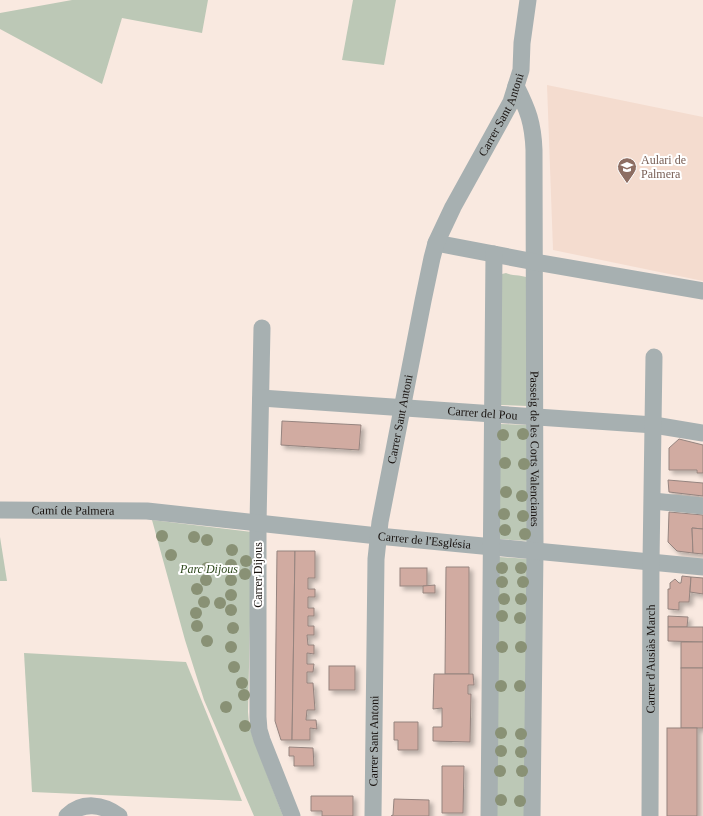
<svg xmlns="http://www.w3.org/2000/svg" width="703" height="816" viewBox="0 0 703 816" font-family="'Times New Roman',serif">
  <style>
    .built { fill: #f4dccf }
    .green { fill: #bcc8b6 }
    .building { fill: #d1aba1; stroke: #95847f; filter: url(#shadow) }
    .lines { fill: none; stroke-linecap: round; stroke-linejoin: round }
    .minor { stroke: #a7b0b1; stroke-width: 17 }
    .tree { fill: #899175 }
    .labels { text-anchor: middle; stroke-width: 4; stroke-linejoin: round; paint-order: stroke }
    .street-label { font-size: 12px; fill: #17110e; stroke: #fff }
    .education-label { font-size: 12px; fill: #785e54; stroke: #fff; text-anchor: start }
    .park-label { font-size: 12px; font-style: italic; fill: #2e491d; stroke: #fff }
  </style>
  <defs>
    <filter id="shadow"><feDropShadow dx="3.5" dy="3.5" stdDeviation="2" flood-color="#0004"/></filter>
  </defs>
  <rect width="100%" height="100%" fill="#f9e9e0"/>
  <!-- built -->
  <path class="built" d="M547 85 703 117V281L553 250Z"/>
  <!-- green -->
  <g class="green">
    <path d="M72 0H208L202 33 122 18 102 84 0 29V13Z"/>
    <path d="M353 0H396L384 65 342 60Z"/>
    <path d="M506 273C512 276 523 275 528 278L527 406 500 405 501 276 502 274Z"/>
    <path d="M500 424 529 425 528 541 498 539Z"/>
    <path d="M152 520 252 532 248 712 249 723 253 738 283 816H254L204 700 185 640Z"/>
    <path d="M0 537 7 581H0Z"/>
    <path d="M499 557 528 559 525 816H495Z"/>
    <path d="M24 653 186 662 242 801 32 792Z"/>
  </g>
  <!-- building -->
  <g class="building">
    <path d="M282 421 361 425 359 450 281 445Z"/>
    <path d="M679 439 703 445V473H697V470H669V448Z"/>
    <path d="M668 480 703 483V496L669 492Z"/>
    <path d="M669 512 703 515V529L692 528 693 553 677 551 668 542Z"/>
    <path d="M692 528 703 529V554L693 553Z"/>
    <path d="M277 551H295L292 740H281L275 721Z"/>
    <path d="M295 551H315V578H308V589H315V597H308V608H314V616H308V626H314V635H307L308 645H314V654L307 653V664H314L313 672H307V683H313L315 710H307L306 720H316L317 729 310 728V740H292Z"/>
    <path d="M446 567H469V674H445Z"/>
    <rect x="400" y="568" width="27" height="18"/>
    <path d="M682 576 691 577 689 602H679V610L668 609V589H670V583L675 579 679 583H681Z"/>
    <path d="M691 577 703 578V594L690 592Z"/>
    <path d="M435 585V593H423V586Z"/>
    <path d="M668 616 688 617 687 627H668Z"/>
    <path d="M668 627H703V642L668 641Z"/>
    <rect x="681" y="642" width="22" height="26"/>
    <rect x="329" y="666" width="26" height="24"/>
    <rect x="681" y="668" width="22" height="60"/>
    <path d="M434 674H473L474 685H468V694H471L470 742 433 741V727H442V708L433 709Z"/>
    <path d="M394 722H418V750H398V740H394Z"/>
    <rect x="667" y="728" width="30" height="88"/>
    <path d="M289 747 313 748 314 766H294V756H289Z"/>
    <path d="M442 766H464L463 813H442Z"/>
    <path d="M311 796H353V816H322V811H311Z"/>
    <path d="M394 799 429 800V816H391L393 815Z"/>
  </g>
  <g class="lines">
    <!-- minor -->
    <g class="minor">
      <path id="s1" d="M516 86C528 110 533 123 534 150L535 550 532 816"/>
      <path d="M436 243 535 262 703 291"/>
      <path d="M262 328 258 523V717L259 730 262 740 292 816"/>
      <path id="s2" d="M261 398 654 425 703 433"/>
      <path d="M653 501 703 506"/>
      <path id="s3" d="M0 510 147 511 378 536 703 567"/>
      <path d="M67 816C82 801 103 804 119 816"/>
      <path id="s4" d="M373 816 376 559 380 522 423 301 432 258 436 243 453 207 511 102 521 70 522 43 528 0"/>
      <path d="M489 816 494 254"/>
      <path id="s5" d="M650 816 651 562 654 357"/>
    </g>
  </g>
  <!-- trees -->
  <g class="tree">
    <circle cx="523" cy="434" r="6"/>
    <circle cx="503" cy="435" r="6"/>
    <circle cx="505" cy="463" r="6"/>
    <circle cx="524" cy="464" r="6"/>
    <circle cx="506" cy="492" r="6"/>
    <circle cx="522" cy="496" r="6"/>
    <circle cx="504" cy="514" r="6"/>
    <circle cx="523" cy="516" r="6"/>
    <circle cx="505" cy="530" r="6"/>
    <circle cx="525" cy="534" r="6"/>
    <circle cx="162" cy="536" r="6"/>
    <circle cx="194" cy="537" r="6"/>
    <circle cx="207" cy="540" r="6"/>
    <circle cx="232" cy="550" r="6"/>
    <circle cx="171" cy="555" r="6"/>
    <circle cx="246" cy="561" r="6"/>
    <circle cx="231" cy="565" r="6"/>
    <circle cx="207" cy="568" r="6"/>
    <circle cx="502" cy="568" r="6"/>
    <circle cx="521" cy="568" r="6"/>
    <circle cx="245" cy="574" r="6"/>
    <circle cx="206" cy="580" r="6"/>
    <circle cx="231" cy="580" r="6"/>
    <circle cx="502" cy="582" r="6"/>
    <circle cx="523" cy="582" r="6"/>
    <circle cx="197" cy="589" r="6"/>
    <circle cx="231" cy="595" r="6"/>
    <circle cx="504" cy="599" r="6"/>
    <circle cx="521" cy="599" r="6"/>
    <circle cx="204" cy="602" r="6"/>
    <circle cx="220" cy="603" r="6"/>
    <circle cx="231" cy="610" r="6"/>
    <circle cx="196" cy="613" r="6"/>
    <circle cx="502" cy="616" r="6"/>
    <circle cx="520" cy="618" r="6"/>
    <circle cx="197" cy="626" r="6"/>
    <circle cx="233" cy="628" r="6"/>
    <circle cx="207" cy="641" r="6"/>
    <circle cx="231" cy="647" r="6"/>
    <circle cx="502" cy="647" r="6"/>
    <circle cx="521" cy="647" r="6"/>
    <circle cx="234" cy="667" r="6"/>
    <circle cx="242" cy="683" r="6"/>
    <circle cx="501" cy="686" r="6"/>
    <circle cx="520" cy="686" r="6"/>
    <circle cx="244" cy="695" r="6"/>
    <circle cx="226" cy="707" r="6"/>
    <circle cx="245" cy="726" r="6"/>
    <circle cx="501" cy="733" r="6"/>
    <circle cx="521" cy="734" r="6"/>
    <circle cx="501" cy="751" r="6"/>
    <circle cx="521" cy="752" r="6"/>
    <circle cx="500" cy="771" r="6"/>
    <circle cx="522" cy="771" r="6"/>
    <circle cx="501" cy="800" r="6"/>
    <circle cx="520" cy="801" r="6"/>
  </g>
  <!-- icons -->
  <defs>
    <symbol id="school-pin" viewBox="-11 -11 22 30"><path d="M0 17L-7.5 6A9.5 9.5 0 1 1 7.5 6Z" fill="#8d6e63" stroke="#fff"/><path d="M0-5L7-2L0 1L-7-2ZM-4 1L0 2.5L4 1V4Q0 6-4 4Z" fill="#fff"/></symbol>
  </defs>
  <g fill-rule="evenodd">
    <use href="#school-pin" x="616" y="156" width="22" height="30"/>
  </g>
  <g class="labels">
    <!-- street labels -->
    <g class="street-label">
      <text dy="4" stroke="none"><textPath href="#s4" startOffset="723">Carrer Sant Antoni</textPath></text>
      <text dy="4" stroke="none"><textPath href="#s2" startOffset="222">Carrer del Pou</textPath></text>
      <text dy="4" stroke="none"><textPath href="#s4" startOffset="399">Carrer Sant Antoni</textPath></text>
      <text dy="4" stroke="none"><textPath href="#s1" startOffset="366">Passeig de les Corts Valencianes</textPath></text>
      <text dy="4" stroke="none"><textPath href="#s3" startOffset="73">Camí de Palmera</textPath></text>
      <text dy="4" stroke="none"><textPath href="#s3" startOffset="426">Carrer de l'Església</textPath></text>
      <text transform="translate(258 575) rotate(-90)" y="4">Carrer Dijous</text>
      <text dy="4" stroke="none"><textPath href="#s5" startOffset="157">Carrer d'Ausiàs March</textPath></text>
      <text dy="4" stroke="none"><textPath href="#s4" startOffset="75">Carrer Sant Antoni</textPath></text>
    </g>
    <!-- education labels -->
    <g class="education-label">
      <text x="641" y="164">Aulari de<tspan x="641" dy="14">Palmera</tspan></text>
    </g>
    <!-- park labels -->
    <g class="park-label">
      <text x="209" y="573">Parc Dijous</text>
    </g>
  </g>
</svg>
